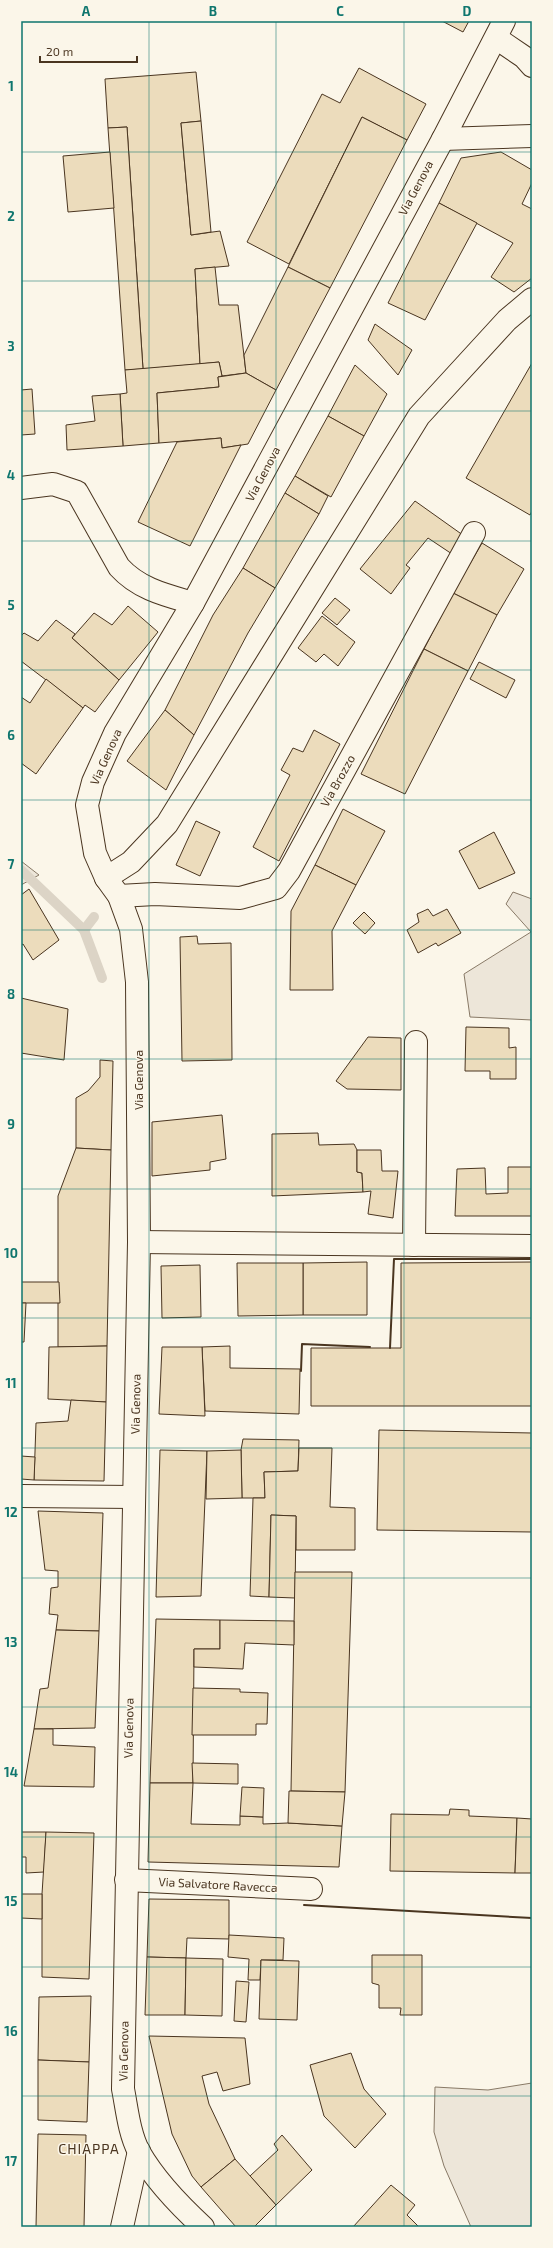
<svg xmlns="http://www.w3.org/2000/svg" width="553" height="2248" viewBox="0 0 553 2248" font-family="'Exo 2',sans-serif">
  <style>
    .green { fill: #ede6d9; stroke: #887966 }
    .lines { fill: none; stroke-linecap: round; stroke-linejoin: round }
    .stream { stroke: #dcd4c6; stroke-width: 10 }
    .building { fill: #ecdcbc; stroke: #4a3520 }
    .street-casing { stroke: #4a3520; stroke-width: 24 }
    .secondary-casing { stroke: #4a3520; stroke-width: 24 }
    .street { stroke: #fbf6e9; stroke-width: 22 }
    .secondary { stroke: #fbf6e9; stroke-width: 22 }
    .wall { stroke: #4a3520; stroke-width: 2 }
    .grid { fill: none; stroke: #0f766e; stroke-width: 1; stroke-opacity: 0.55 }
    .labels { text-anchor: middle; stroke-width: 3; stroke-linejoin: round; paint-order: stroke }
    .street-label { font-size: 12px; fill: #4a3520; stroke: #fbf6e9 }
    .quarter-label { font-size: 14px; letter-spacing: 1px; fill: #4a3520; stroke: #fbf6e9 }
    .neatline { fill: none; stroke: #0f766e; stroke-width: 1.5 }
    .grid-label { font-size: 13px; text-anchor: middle; font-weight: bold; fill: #0f766e }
  </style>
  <rect width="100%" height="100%" fill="#fbf6e9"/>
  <!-- green -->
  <g class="green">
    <path d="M21 861 39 875 21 885Z"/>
    <path d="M513 892 532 899V1020L470 1017 464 974 531 932 506 904Z"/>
    <path d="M532 2083V2227H471L444 2166 434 2132 435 2087 488 2090Z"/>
  </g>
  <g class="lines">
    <!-- stream -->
    <g class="stream">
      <path d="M21 870 84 930 102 978"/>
      <path d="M84 930 94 917"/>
    </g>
  </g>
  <!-- building -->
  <g class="building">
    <path d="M442 21H469L463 32Z"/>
    <path d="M359 68 426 104 407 140 362 117 289 264 247 242 322 94 340 103Z"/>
    <path d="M196 72 201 121 181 123 191 235 220 231 229 266 195 269 200 364 143 369 127 127 108 128 105 79Z"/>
    <path d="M362 117 407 140 330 288 288 267Z"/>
    <path d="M201 121 211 232 191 235 181 123Z"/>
    <path d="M127 127 143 369 125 370 108 128Z"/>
    <path d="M110 152 114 208 68 212 63 156Z"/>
    <path d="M501 152 532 170V183L522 204 532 209V278L514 292 491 277 513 243 439 203 461 158Z"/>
    <path d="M439 203 477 223 425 320 388 303Z"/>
    <path d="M215 267 219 305H238L246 373 222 376 219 362 200 364 195 269Z"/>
    <path d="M288 267 330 288 276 390 246 373 244 355Z"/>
    <path d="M375 324 412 350 398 375 368 340Z"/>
    <path d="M219 362 222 376 218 377 219 387 157 393 159 443 123 446 120 394 127 393 125 370Z"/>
    <path d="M532 363V511L530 515 466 478Z"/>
    <path d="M355 365 387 394 364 436 328 416Z"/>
    <path d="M246 373 276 390 248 444 222 448 221 438 159 443 157 393 219 387 218 377Z"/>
    <path d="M32 389 35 434 21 435V390Z"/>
    <path d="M120 394 123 446 67 450 66 425 95 421 92 396Z"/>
    <path d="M328 416 364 436 331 497 295 476Z"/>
    <path d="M221 438 222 448 241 445 190 546 138 522 177 442Z"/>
    <path d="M295 476 328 496 319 514 285 493Z"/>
    <path d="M285 493 319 514 275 588 243 568Z"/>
    <path d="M415 501 467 538 455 556 428 538 406 565 410 568 391 594 360 569Z"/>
    <path d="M482 543 524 569 497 615 453 593Z"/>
    <path d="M243 568 275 588 248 633 194 735 165 710 213 615Z"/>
    <path d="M453 593 497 615 468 671 424 649Z"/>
    <path d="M335 598 350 610 337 625 322 613Z"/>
    <path d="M128 606 158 632 119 680 72 638 94 613 112 625Z"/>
    <path d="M322 616 355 642 338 666 324 654 316 662 298 648Z"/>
    <path d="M56 620 75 634 72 638 119 680 95 712 85 705 83 708 21 661V636L24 633 38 641Z"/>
    <path d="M424 649 468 671 405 794 361 774Z"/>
    <path d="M479 662 515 680 506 698 470 679Z"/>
    <path d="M46 679 83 708 36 774 21 763V697L30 703Z"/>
    <path d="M165 710 194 735 166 790 127 761Z"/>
    <path d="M314 730 340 744 279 861 253 847 290 775 281 770 293 748 303 752Z"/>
    <path d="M343 809 385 831 356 885 315 865Z"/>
    <path d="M196 821 220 832 200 876 176 865Z"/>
    <path d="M494 832 515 873 479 889 459 851Z"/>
    <path d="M315 865 356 885 332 931 333 990H290L291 911Z"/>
    <path d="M29 889 59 940 33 960 23 944 21 945V895Z"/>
    <path d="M428 909 433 916 447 909 461 933 438 946 436 943 418 953 407 930 419 922 417 914Z"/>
    <path d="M364 912 375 923 365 934 353 923Z"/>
    <path d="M197 936 198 944 231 943 232 1060 182 1061 180 937Z"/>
    <path d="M21 998 68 1009 64 1060 21 1053Z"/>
    <path d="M466 1027 509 1028V1048L516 1047V1079H490V1071H465Z"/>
    <path d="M368 1037 401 1038V1090L347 1089 336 1081Z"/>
    <path d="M100 1060 113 1061 111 1150 76 1148V1098L88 1091 100 1077Z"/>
    <path d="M222 1115 226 1159 210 1162V1170L152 1176V1122Z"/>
    <path d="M318 1133 319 1145 354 1144 357 1150V1172L362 1173 363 1192 272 1196V1134Z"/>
    <path d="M76 1148 111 1150 107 1346 58 1347V1196Z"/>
    <path d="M357 1150H381L382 1171H398L393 1218 368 1214 371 1191 363 1192 362 1173 357 1172Z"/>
    <path d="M508 1167H532V1216H455L457 1169 485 1168 486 1194 508 1193Z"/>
    <path d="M367 1262V1315H303V1263Z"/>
    <path d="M532 1262V1406H311V1348H401V1263Z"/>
    <path d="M237 1263H303V1315L238 1316Z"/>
    <path d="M200 1265 201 1317 162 1318 161 1266Z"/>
    <path d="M21 1282H59L60 1303H21Z"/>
    <path d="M21 1303H26L24 1342H21Z"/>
    <path d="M107 1346 106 1402 48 1399 49 1347Z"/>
    <path d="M230 1346V1368L300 1369 299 1414 205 1411 202 1347Z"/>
    <path d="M162 1347H202L205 1416 159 1414Z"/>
    <path d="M71 1400 106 1402 104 1481 34 1480 36 1423 68 1421Z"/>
    <path d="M379 1430 532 1433V1532L377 1530Z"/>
    <path d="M243 1439 299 1440 298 1471 264 1472 265 1498H242L241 1450Z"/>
    <path d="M299 1448H332L330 1507 355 1508V1550H296V1516L271 1515 269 1597 250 1596 253 1498H265L264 1472 298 1471Z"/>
    <path d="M160 1450 207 1451 201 1596 156 1597Z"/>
    <path d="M241 1450 242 1498 206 1499 207 1451Z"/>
    <path d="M21 1456 35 1457 34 1480 21 1479Z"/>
    <path d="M38 1511 103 1513 99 1631 56 1630 58 1615 49 1614 51 1588 58 1587V1571L45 1570Z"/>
    <path d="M271 1515 296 1516 295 1598 269 1597Z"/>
    <path d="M295 1572H352L345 1792 291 1791Z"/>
    <path d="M156 1619 220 1620V1649H194L193 1783H150Z"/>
    <path d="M220 1620 294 1621V1645L245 1643 243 1669 194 1667V1649H220Z"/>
    <path d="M56 1630 99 1631 95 1728 34 1729 40 1689 48 1688Z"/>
    <path d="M193 1688 240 1689V1692L268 1693 267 1724H256V1735H192Z"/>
    <path d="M34 1729H53V1745L95 1747 94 1787 24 1786Z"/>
    <path d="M192 1763 238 1764V1784L193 1783Z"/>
    <path d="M150 1783H193L191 1824 240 1825V1816L263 1817V1824L288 1823 342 1826 339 1867 148 1862Z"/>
    <path d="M242 1787 264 1788 263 1817 240 1816Z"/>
    <path d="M289 1791 345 1792 342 1826 288 1823Z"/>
    <path d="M450 1809 469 1810V1816L517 1818 515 1873 390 1871 391 1814 449 1815Z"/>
    <path d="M517 1818 532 1819V1873H515Z"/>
    <path d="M21 1832H46L44 1872 26 1873V1857H21Z"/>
    <path d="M46 1832 94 1833 89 1979 42 1977V1894Z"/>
    <path d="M21 1894H42V1919L21 1918Z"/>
    <path d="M149 1899 229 1900V1939L187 1938 186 1958 147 1957Z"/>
    <path d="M229 1935 284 1938 283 1960H261L260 1980H248L249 1959 228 1957Z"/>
    <path d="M372 1955H422V2015H400L401 2008H379V1985L372 1983Z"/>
    <path d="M147 1957 186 1958 185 2015H145Z"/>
    <path d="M186 1958 223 1959 222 2016 185 2015Z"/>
    <path d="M261 1960 299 1961 297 2020 259 2019Z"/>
    <path d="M236 1981 249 1982 246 2022 234 2021Z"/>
    <path d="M91 1996 89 2062 38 2060 39 1997Z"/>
    <path d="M149 2036 245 2038 250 2084 223 2091 217 2072 202 2076 209 2104 235 2159 201 2187 192 2176 172 2134Z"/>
    <path d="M351 2053 364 2089 386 2114 355 2148 324 2116 310 2065Z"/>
    <path d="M38 2060 89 2062 87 2122 38 2120Z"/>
    <path d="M38 2134 86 2135 84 2227H36Z"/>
    <path d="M282 2135 312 2170 276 2205 250 2176 278 2150 274 2144Z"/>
    <path d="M235 2159 276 2205 254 2227H236L201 2187Z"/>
    <path d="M391 2185 415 2205 407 2215 419 2227H353Z"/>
  </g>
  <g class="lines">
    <defs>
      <g id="street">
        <path d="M21 488 53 484 77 492 119 567C139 589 165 595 193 603"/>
        <path d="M106 878 131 862 167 824 419 416 507 320 532 299"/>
        <path d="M119 896 155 894 240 898 276 888 289 871 474 533"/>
        <path d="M139 1242 532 1246"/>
        <path d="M414 1245 416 1042"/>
        <path d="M21 1496 134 1497"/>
        <path d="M126 1880 311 1889"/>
        <path d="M122 2227 139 2151"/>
      </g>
      <g id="secondary">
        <path d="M496 38 524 57 532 66"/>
        <path d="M443 139 532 136"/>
        <path d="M203 2227C179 2205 155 2180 139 2152 129 2133 127 2109 123 2089L139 1242 137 982 131 929 119 896 106 878 95 853 87 805 93 782 115 733 193 603 443 139 504 21"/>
      </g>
    </defs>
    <!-- street casing -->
    <use href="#street" class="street-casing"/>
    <!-- secondary casing -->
    <use href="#secondary" class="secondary-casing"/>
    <!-- street -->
    <use href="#street" class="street"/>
    <!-- secondary -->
    <use href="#secondary" class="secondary"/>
    <!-- wall -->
    <g class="wall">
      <path d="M390 1348 394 1259H532"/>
      <path d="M301 1371 302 1344 370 1347"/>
      <path d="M304 1905 532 1918"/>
    </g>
  </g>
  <!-- grid -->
  <path class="grid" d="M149 21V2227M276 21V2227M404 21V2227M21 152H532M21 281H532M21 411H532M21 541H532M21 670H532M21 800H532M21 930H532M21 1059H532M21 1189H532M21 1318H532M21 1448H532M21 1578H532M21 1707H532M21 1837H532M21 1967H532M21 2096H532"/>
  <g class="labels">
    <!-- street labels -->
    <g class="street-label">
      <text transform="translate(416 188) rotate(-62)" y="4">Via Genova</text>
      <text transform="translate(263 474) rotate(-62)" y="4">Via Genova</text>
      <text transform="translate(106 757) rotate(-66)" y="4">Via Genova</text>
      <text transform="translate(338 781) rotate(-61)" y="4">Via Brozzo</text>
      <text transform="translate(139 1080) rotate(-90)" y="4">Via Genova</text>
      <text transform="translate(136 1404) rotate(-89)" y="4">Via Genova</text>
      <text transform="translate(129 1728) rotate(-89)" y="4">Via Genova</text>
      <text transform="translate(218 1885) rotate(3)" y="4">Via Salvatore Ravecca</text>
      <text transform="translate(124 2051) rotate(-89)" y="4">Via Genova</text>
    </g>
    <!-- quarter labels -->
    <g class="quarter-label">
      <text x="89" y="2154">CHIAPPA</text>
    </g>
  </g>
  <!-- border -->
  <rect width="553" height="2248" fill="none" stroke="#fbf6e9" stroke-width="44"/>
  <!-- scale -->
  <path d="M40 56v6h97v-6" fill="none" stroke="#4a3520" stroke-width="2"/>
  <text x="46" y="56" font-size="12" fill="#4a3520" stroke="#fbf6e9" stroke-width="3" paint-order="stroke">20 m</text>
  <rect x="22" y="22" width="509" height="2204" class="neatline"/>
  <g class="grid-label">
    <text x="86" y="16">A</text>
    <text x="213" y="16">B</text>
    <text x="340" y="16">C</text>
    <text x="467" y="16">D</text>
    <text x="11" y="91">1</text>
    <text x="11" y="221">2</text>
    <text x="11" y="351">3</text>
    <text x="11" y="480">4</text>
    <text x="11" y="610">5</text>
    <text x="11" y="740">6</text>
    <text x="11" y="869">7</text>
    <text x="11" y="999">8</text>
    <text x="11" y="1129">9</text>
    <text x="11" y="1258">10</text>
    <text x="11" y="1388">11</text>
    <text x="11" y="1517">12</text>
    <text x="11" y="1647">13</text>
    <text x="11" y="1777">14</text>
    <text x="11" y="1906">15</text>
    <text x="11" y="2036">16</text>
    <text x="11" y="2166">17</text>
  </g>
</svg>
